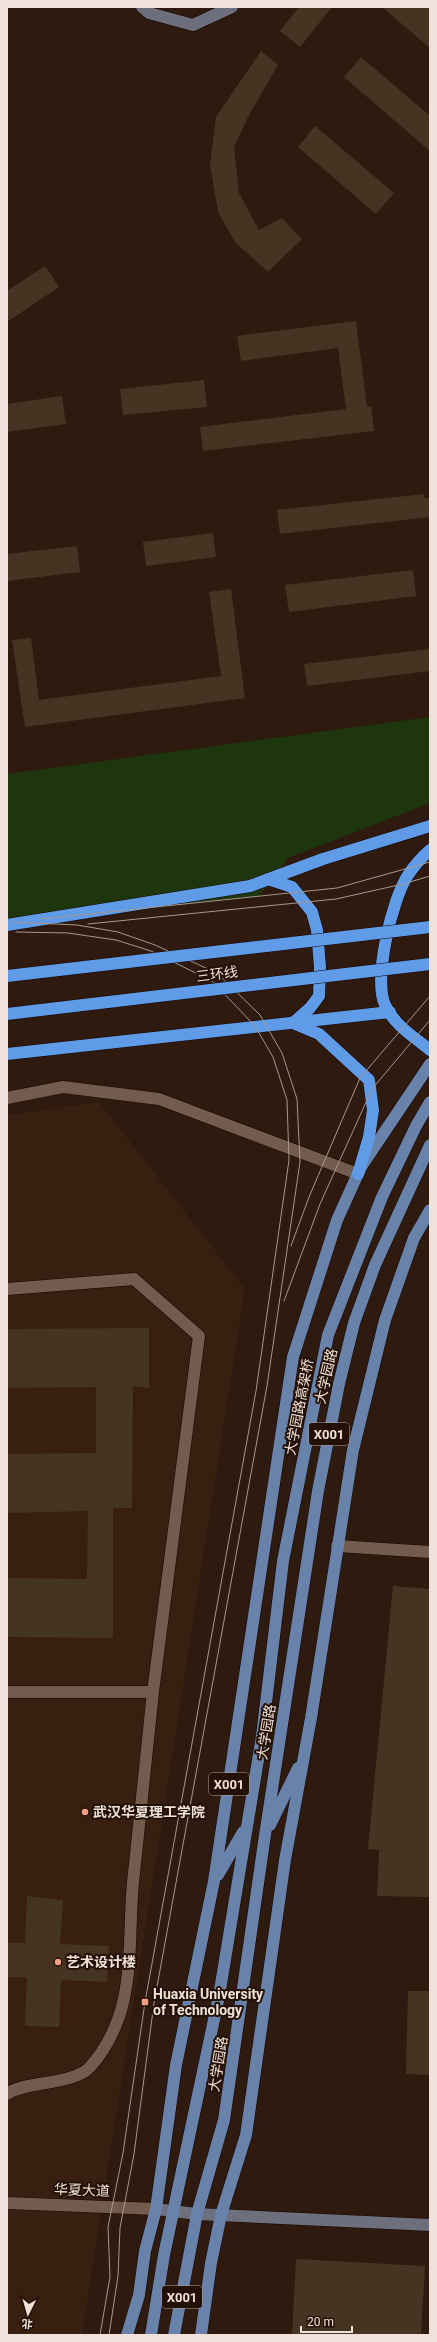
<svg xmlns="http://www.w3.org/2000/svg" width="437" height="2342" viewBox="0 0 437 2342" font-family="Roboto,'Noto Sans SC',sans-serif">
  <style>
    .built { fill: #391f0f }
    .green { fill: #1e360d }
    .building { fill: #463423 }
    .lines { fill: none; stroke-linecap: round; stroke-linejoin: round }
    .street-casing { stroke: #150500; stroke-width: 13 }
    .secondary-casing { stroke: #150500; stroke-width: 13 }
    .primary-casing { stroke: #150500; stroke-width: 13 }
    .highway-casing { stroke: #150500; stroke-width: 13 }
    .street { stroke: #735c4e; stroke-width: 12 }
    .secondary { stroke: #6d6f7c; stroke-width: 12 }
    .primary { stroke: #6882aa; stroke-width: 12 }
    .highway { stroke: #609be8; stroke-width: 12 }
    .tram { stroke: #a8978e; stroke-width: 1 }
    .highway-bridge-casing { stroke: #150500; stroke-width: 13; stroke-linecap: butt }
    .highway-bridge { stroke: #609be8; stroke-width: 12 }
    .poi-dot { fill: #f39f85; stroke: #241105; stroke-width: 1.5 }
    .labels { text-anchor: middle; stroke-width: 4; stroke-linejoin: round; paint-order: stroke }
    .shield { fill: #241105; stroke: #b3a39a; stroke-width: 1 }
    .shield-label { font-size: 13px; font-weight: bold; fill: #f0e2da }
    .street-label { font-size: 14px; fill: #f0e2da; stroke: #241105 }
    .poi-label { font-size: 14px; font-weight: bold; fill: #f0e2da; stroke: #241105; text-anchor: start }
  </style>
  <rect width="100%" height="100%" fill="#2e1a0e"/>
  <!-- built -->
  <path class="built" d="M99 1102 245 1289 82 2335H7V1115Z"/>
  <!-- green -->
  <path class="green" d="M430 717V803L288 858 259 896 7 925V774Z"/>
  <!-- building -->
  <g class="building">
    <path d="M299 7H332L300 47 280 31Z"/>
    <path d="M382 7H430V48Z"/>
    <path d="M261 51 278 65 249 115 234 147 239 193 259 230 282 218 302 239 268 272 235 242 218 212 210 164 216 117Z"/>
    <path d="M361 57 430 116V151L344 77Z"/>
    <path d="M315 126 394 193 376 214 298 147Z"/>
    <path d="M45 266 59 287 7 322V291Z"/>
    <path d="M356 321 367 407 371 406 374 431 203 451 200 427 346 409 338 348 241 361 237 336Z"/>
    <path d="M204 380 207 407 123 415 120 389Z"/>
    <path d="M62 396 66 424 7 432V404Z"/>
    <path d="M424 494V498H430V517L280 534 277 510Z"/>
    <path d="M213 533 216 557 146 566 143 542Z"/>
    <path d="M77 546 80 572 7 581V554Z"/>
    <path d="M413 570 416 596 289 612 285 585Z"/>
    <path d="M231 589 245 698 25 727 12 640 31 638 39 700 221 676 209 592Z"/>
    <path d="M430 649V671L307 686 304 664Z"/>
    <path d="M149 1328V1388L133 1386 132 1508H113V1638L7 1637V1578L87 1579 88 1511 7 1513V1454L96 1453V1387L7 1388V1329Z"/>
    <path d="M393 1586 430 1589V1897L377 1896 379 1850 368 1849Z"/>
    <path d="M27 1896 63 1900 60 1944 109 1946 107 1982 61 1980 59 2027 25 2026 27 1977H7V1943H25Z"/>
    <path d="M408 1991H430V2075L406 2074Z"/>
    <path d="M296 2259 425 2266 421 2335H292Z"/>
  </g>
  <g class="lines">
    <defs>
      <g id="street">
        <path d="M7 1098 63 1087 159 1099 358 1174"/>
        <path d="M7 1289 134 1279 199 1336 153 1692"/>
        <path d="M337 1546 430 1552"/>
        <path d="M7 1692H153C146 1756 140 1819 133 1882 127 1948 138 2013 90 2067 74 2085 23 2081 7 2094"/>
        <path d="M7 2203 156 2209"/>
      </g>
      <g id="secondary">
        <path d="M142 7 149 13 193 25 232 7"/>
        <path d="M156 2209 197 2214 430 2225"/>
      </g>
      <g id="primary">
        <path d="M270 1825 298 1768"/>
        <path d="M218 1875 243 1832"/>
        <path d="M127 2335 139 2295 145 2251 156 2209 176 2065 214 1881 293 1357 337 1220 361 1167 430 1064"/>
        <path d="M151 2335 164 2255 219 1996 262 1736 283 1561 328 1335 382 1197 416 1126 430 1102"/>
        <path d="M174 2335 197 2214 224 2120 265 1835 318 1491 339 1384 354 1323 375 1265 430 1145"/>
        <path d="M201 2335 211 2263 221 2215 246 2135 285 1860 311 1718 353 1450 385 1320 414 1238 430 1210"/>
      </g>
      <g id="highway">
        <path d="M430 850C422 857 414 866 408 875 392 899 373 979 385 1005 394 1025 414 1037 430 1050"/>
        <path d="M268 879 292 887 312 912 317 930 320 967 319 996 310 1008 293 1023 319 1034 369 1080 373 1110 369 1137 358 1174"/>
        <path d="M7 925 250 886 323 859 430 826"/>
        <path d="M7 1054 390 1012"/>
      </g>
    </defs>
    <!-- street casing -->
    <use href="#street" class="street-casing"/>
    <!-- secondary casing -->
    <use href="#secondary" class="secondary-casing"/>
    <!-- primary casing -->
    <use href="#primary" class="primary-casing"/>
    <!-- highway casing -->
    <use href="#highway" class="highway-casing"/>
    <!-- street -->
    <use href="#street" class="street"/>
    <!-- secondary -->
    <use href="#secondary" class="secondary"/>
    <!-- primary -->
    <use href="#primary" class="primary"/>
    <!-- highway -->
    <use href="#highway" class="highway"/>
    <!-- tram -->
    <g class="tram">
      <path d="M41 919 337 888 430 862"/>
      <path d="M12 922 77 925 118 932 155 945 217 973 260 1015 282 1053 297 1099 300 1162 267 1386 154 2003 134 2154 120 2228 118 2276 109 2335"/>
      <path d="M88 924 336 899 403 884 430 876"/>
      <path d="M16 932 68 933 116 940 151 951 212 981 255 1026 273 1057 287 1100 289 1160 256 1391 145 2002 123 2153 108 2227 110 2277 100 2335"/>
      <path d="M291 1246 309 1197 360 1078 430 996"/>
      <path d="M284 1301 320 1204 372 1089 430 1020"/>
    </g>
    <defs>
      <g id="highway-bridge">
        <path d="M7 976 430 927"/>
        <path d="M7 1014 430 964"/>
      </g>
    </defs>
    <!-- highway-bridge casing -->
    <use href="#highway-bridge" class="highway-bridge-casing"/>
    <!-- highway-bridge -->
    <use href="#highway-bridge" class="highway-bridge"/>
  </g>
  <!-- markers -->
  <g class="poi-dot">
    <circle cx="85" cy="1812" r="4"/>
    <circle cx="58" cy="1962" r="4"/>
    <rect x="141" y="1998" width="8" height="8" rx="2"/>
  </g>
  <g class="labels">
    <!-- shield labels -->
    <g class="shield">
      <rect x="309" y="1423" width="40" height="22" rx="3"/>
      <rect x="209" y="1773" width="40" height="22" rx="3"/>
      <rect x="162" y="2286" width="40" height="22" rx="3"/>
    </g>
    <g class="shield-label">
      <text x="329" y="1439">X001</text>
      <text x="229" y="1789">X001</text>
      <text x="182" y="2302">X001</text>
    </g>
    <!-- street labels -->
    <g class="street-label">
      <text transform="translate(217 974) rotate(-7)" y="5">三环线</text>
      <text transform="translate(326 1376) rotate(-77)" y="5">大学园路</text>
      <text transform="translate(299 1407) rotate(-79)" y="5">大学园路高架桥</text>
      <text transform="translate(266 1732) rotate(-81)" y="5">大学园路</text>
      <text transform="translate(218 2064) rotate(-81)" y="5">大学园路</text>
      <text transform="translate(82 2190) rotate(2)" y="5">华夏大道</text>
    </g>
    <!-- poi labels -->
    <g class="poi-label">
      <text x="93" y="1817">武汉华夏理工学院</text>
      <text x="66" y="1967">艺术设计楼</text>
      <text x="153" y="1999">Huaxia University<tspan x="153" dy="16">of Technology</tspan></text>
    </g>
  </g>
  <!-- border -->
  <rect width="437" height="2342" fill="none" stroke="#f0e2da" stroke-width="16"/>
  <!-- north arrow -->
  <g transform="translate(28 2314) rotate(185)" stroke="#241105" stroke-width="3" paint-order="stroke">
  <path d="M0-3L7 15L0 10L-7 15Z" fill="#f0e2da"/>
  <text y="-6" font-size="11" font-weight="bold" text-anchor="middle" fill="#f0e2da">北</text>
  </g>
  <!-- scale -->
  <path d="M301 2326v6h51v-6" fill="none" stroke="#f0e2da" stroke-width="2"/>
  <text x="307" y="2326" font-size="12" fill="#f0e2da" stroke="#241105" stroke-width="3" paint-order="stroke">20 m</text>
</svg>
